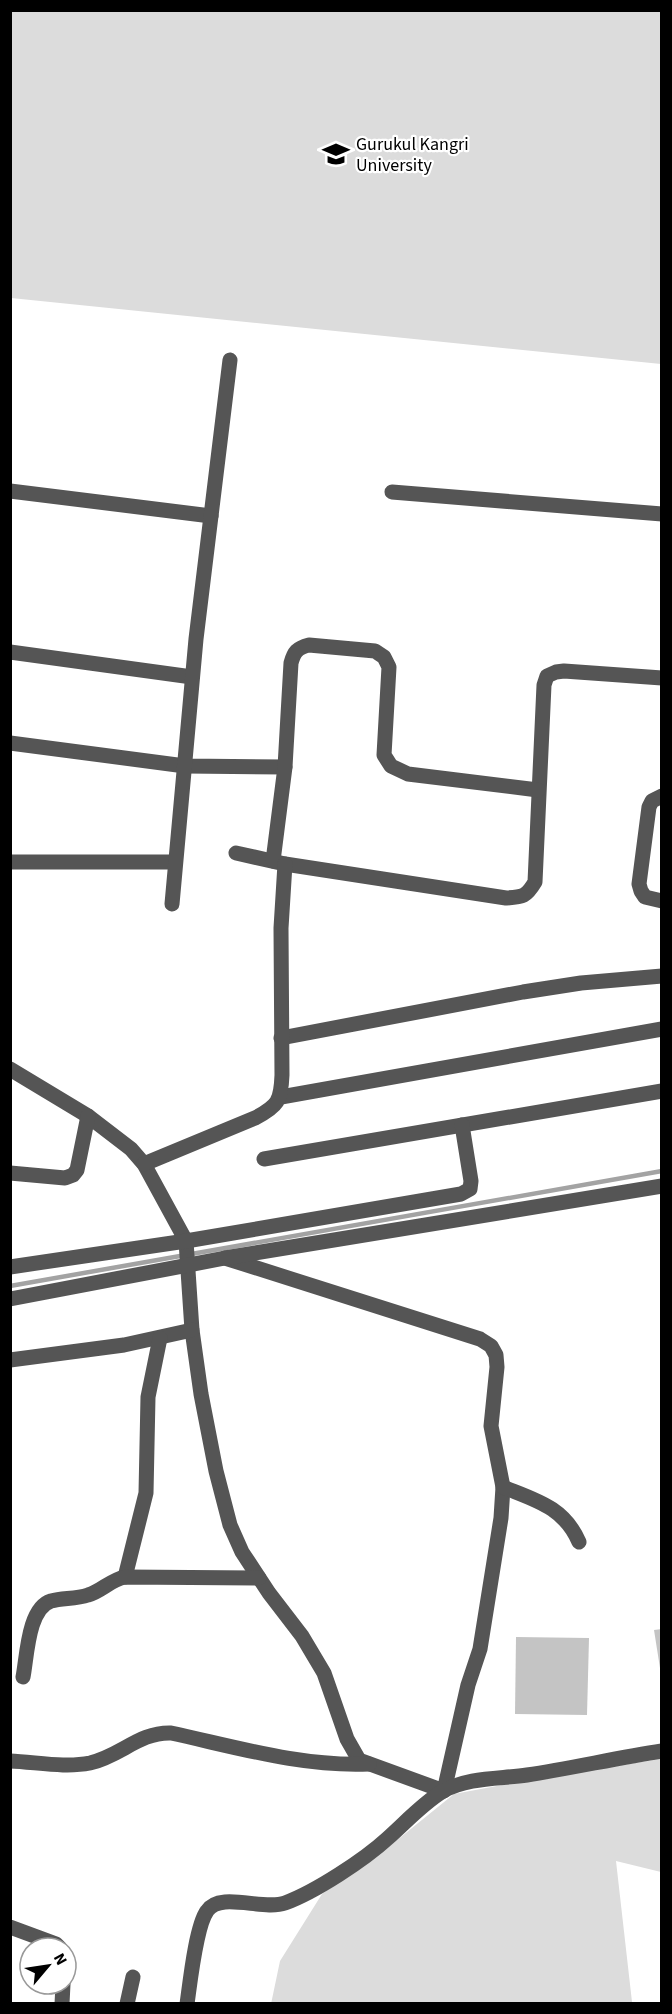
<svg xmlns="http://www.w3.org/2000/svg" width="672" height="2014" viewBox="0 0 672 2014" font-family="'Source Sans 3',sans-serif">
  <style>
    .green { fill: #dcdcdc }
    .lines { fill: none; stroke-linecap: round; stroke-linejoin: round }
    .stream { stroke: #a3a3a3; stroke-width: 4.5 }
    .building { fill: #c4c4c4 }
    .minor { stroke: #555; stroke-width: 15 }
    .labels { text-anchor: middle; stroke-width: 4.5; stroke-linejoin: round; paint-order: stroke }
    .poi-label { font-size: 18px; fill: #000; stroke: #fff; text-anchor: start }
  </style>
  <rect width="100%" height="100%" fill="#fff"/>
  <!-- green -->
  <g class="green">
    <path d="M11 10 661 11V364L11 298Z"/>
    <path d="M661 1759V1872L616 1861 632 2002 630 2003 271 2004 280 1961 322 1894 391 1845 454 1794 550 1776Z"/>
  </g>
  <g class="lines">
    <!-- stream -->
    <path class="stream" d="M10 1286 662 1171"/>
  </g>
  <!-- building -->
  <g class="building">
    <path d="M662 1629V1668H660L654 1630Z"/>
    <path d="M516 1637 589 1638 587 1715 515 1714Z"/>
  </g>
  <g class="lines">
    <!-- minor -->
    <g class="minor">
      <path d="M10 491 211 516"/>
      <path d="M392 492 662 514"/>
      <path d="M10 652 192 677"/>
      <path d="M10 743 185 766 285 767"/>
      <path d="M662 796 652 801 649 807 639 884 641 891 645 897 662 901"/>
      <path d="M236 853 285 864 506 898C523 897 526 897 535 882L544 685 547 676 556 672 564 671 662 678"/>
      <path d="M273 861 285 767 291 663C294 652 297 648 309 645L375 651 384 657 389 667 384 755 391 766 408 774 538 790"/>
      <path d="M10 862H175"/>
      <path d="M172 904 196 639 230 360"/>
      <path d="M281 1038 523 992 581 983 662 976"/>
      <path d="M10 1069 88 1116 131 1149 144 1164 186 1241 192 1330 201 1394 216 1471 230 1525 242 1552 269 1593 302 1636 324 1673 347 1739 359 1760 444 1791 468 1685 480 1649 501 1518 503 1487 491 1426 497 1367 496 1355 491 1346 480 1339 225 1258"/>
      <path d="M281 1097 662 1029"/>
      <path d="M264 1159 662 1091"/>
      <path d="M144 1164 255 1118C278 1106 281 1101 282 1075L281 928 285 864"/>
      <path d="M10 1173 65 1178 73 1175 77 1170 88 1116"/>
      <path d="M10 1267 186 1241 461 1194 470 1189 471 1181 462 1125"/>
      <path d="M10 1299 225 1258 662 1186"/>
      <path d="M10 1360 124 1345 192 1330"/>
      <path d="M503 1487C535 1500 564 1507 579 1542"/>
      <path d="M125 1577 146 1493 148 1397 160 1338"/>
      <path d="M23 1677C27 1657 28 1608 51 1601 63 1598 76 1599 88 1595 102 1591 110 1580 125 1577L259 1578"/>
      <path d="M10 1761C36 1762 65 1768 90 1763 121 1756 139 1732 171 1733 236 1747 302 1767 369 1764"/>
      <path d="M10 1927 56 1944 60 1948"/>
      <path d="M62 2004 63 1984"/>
      <path d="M127 2004 133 1977"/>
      <path d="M187 2004C190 1983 196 1926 207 1911 220 1891 263 1911 285 1903 315 1892 364 1860 388 1838 406 1822 422 1804 443 1791 468 1777 500 1779 527 1775 572 1768 617 1758 662 1751"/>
    </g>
  </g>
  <!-- icons -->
  <defs>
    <symbol id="university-bare" viewBox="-9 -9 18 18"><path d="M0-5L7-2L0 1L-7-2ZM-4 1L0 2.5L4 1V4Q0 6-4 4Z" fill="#000" stroke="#fff" stroke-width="2.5" paint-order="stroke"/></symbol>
  </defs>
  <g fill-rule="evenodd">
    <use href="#university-bare" x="317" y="135" width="38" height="38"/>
  </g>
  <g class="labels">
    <!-- poi labels -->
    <g class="poi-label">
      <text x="356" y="150">Gurukul Kangri<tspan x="356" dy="21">University</tspan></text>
    </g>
  </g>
  <!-- border -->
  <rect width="672" height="2014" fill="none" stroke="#000000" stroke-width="24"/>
  <!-- north arrow -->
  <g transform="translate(48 1966) rotate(61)"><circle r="28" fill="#ffffff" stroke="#999999" stroke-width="1.5"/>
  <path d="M0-4.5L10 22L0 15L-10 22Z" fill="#000000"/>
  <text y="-9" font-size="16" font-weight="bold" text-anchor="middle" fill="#000000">N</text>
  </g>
</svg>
